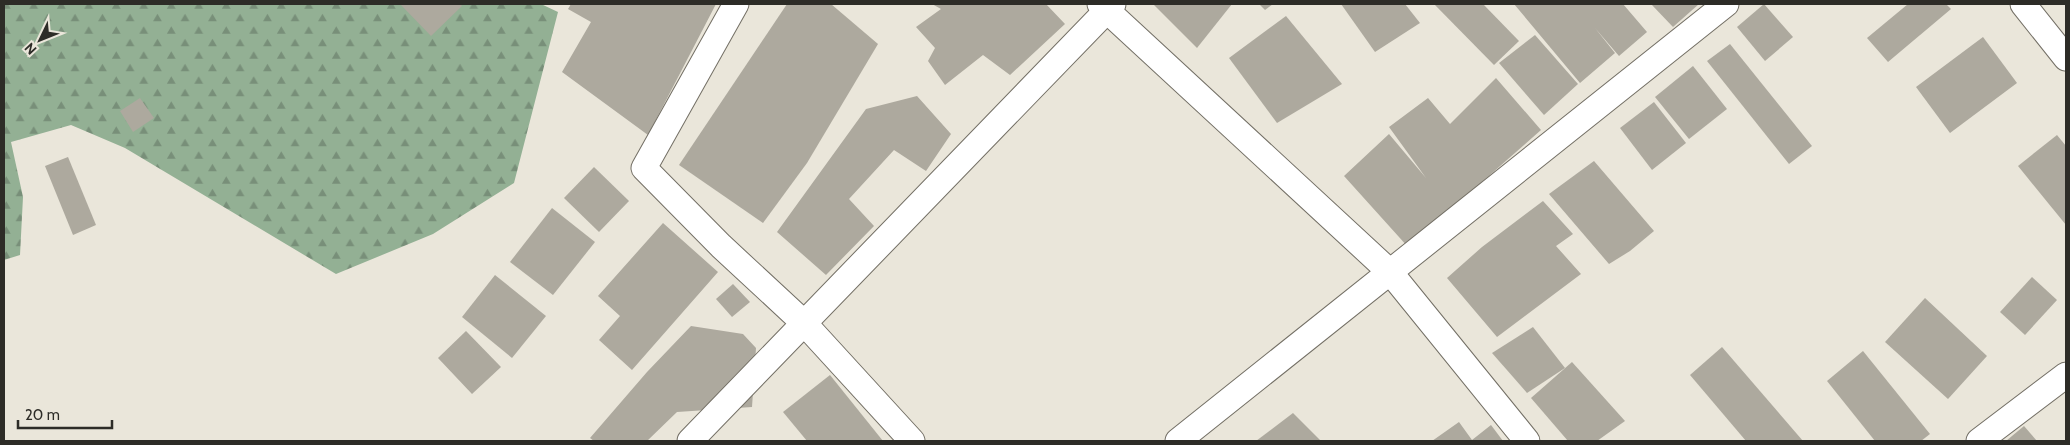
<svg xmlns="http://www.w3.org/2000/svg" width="2070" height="445" viewBox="0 0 2070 445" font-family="Cabin,sans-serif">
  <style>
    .forest { fill: url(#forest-firs) }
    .building { fill: #ada99e }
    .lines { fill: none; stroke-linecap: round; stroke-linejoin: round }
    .minor-casing { stroke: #736f65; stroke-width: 27 }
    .minor { stroke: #fff; stroke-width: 25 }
  </style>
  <defs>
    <pattern id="forest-firs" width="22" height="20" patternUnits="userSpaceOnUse" patternTransform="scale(1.25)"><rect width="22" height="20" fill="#93b094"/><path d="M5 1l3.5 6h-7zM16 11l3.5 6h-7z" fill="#788f79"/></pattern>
  </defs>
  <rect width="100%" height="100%" fill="#eae6da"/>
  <!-- forest -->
  <path class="forest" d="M4 4H541L558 12 514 183 433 234 336 274 125 148 71 125 11 142 23 197 20 255 4 260Z"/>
  <!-- building -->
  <g class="building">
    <path d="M400 4H460L462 6 431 36Z"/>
    <path d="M571 4H716L648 135 562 72 591 22 568 9Z"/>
    <path d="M787 4H831L878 44 807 163 763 223 679 165Z"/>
    <path d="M932 4H1046L1065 24 1010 75 983 55 945 85 928 61 935 48 916 27 941 9Z"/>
    <path d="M1153 4H1232L1197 48Z"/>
    <path d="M1259 4H1273L1265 10Z"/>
    <path d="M1341 4H1405L1420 23 1375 52Z"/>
    <path d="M1434 4H1483L1519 41 1494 65Z"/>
    <path d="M1514 4H1623L1647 32 1619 56 1595 28 1615 53 1580 83Z"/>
    <path d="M1651 4H1699L1673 27Z"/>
    <path d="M1764 4 1793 37 1765 61 1737 27Z"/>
    <path d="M1908 4H1946L1951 9 1888 62 1867 38Z"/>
    <path d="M1286 16 1342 84 1277 123 1229 58Z"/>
    <path d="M1535 35 1578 84 1544 115 1499 63Z"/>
    <path d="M1983 37 2017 83 1950 133 1916 87Z"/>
    <path d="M1730 44 1812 146 1789 164 1707 61Z"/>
    <path d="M1693 66 1727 109 1689 139 1655 97Z"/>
    <path d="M1496 78 1541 130 1408 247 1344 176 1389 134 1426 178 1389 127 1428 98 1450 124Z"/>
    <path d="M917 96 951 134 926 171 894 150 849 199 874 226 826 275 777 232 866 109Z"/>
    <path d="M140 98 154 118 133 132 120 111Z"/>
    <path d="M1654 102 1686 143 1652 170 1620 128Z"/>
    <path d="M2057 135 2066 146V225L2018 166Z"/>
    <path d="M68 157 96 225 73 235 45 166Z"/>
    <path d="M1594 161 1654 231 1630 251 1609 264 1549 194Z"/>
    <path d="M594 167 629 201 599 232 564 198Z"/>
    <path d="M1543 201 1573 234 1556 246 1581 274 1497 337 1447 278 1482 247Z"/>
    <path d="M552 208 595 242 553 295 510 262Z"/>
    <path d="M663 223 718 272 632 370 599 340 620 316 598 296Z"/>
    <path d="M495 275 546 316 512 358 462 317Z"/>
    <path d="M2032 277 2057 300 2025 335 2000 312Z"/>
    <path d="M733 284 750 302 732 317 716 299Z"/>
    <path d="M1925 298 1987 356 1948 399 1885 342Z"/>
    <path d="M691 326 743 334 756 348 752 407 677 412 647 441H594L590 438 647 372Z"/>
    <path d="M1533 327 1565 368 1527 393 1492 353Z"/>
    <path d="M466 331 501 367 472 394 438 358Z"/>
    <path d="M1722 347 1803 441H1746L1690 375Z"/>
    <path d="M1863 351 1930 434 1921 441H1875L1827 381Z"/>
    <path d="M1572 362 1625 421 1597 441H1568L1531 398Z"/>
    <path d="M830 375 883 441H807L783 412Z"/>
    <path d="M1293 413 1321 441H1256Z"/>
    <path d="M1459 422 1472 440 1491 425 1503 441H1432Z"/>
    <path d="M2024 426 2037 441H2006Z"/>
  </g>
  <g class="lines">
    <defs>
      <g id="minor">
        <path d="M736 4 644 168 721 246 804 323 912 441"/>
        <path d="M1100 4 1390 272 1527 441"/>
        <path d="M2023 4 2066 58"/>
        <path d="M690 441 1113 4"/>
        <path d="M1178 441 1726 4"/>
        <path d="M1979 441 2066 375"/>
      </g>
    </defs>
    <!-- minor casing -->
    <use href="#minor" class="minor-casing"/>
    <!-- minor -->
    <use href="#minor" class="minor"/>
  </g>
  <!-- border -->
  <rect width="2070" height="445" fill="none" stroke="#2d2c27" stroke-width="10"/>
  <!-- north arrow -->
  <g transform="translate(40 40) rotate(227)" stroke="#eae6da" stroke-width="4" paint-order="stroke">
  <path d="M0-4L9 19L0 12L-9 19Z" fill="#2d2c27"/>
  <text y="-8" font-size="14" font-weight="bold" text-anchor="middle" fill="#2d2c27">N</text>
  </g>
  <!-- scale -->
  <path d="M18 420v8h94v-8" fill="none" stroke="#2d2c27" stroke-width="2.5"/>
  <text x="25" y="420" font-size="15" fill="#2d2c27" stroke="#eae6da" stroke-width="4" paint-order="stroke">20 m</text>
</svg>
